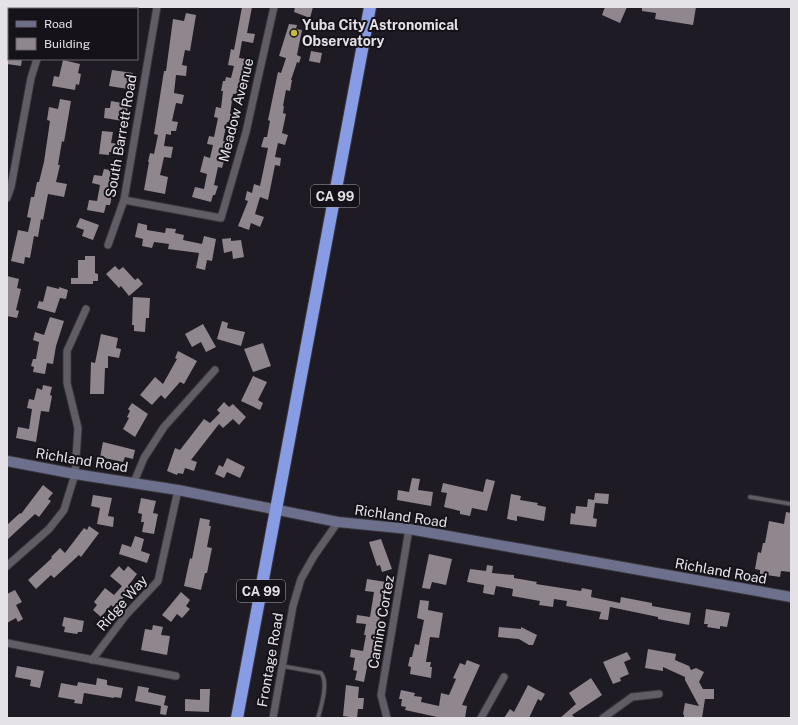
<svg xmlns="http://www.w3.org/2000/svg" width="798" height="725" viewBox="0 0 798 725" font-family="'Public Sans',sans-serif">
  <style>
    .building { fill: #90868d }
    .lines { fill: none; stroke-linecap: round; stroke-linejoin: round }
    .lane-casing { stroke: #39363d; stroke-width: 5.5 }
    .street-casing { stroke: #39363d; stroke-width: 9 }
    .secondary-casing { stroke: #39363d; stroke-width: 12 }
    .highway-casing { stroke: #39363d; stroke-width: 14 }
    .lane { stroke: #605d66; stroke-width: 3.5 }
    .street { stroke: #605d66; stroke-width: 7 }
    .secondary { stroke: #6c708c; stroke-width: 10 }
    .highway { stroke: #879ce5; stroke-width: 12 }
    .poi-dot { fill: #cbba39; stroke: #15121a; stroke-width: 1.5 }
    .labels { text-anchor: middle; stroke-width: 4; stroke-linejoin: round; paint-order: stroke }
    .shield { fill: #15121a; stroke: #a6a4aa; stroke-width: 1 }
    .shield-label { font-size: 13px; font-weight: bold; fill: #e4e2e7 }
    .poi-label { font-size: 14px; font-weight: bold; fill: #e4e2e7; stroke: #15121a; text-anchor: start }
    .street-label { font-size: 14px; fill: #e4e2e7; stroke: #15121a }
  </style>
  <rect width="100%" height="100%" fill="#1f1b24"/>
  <!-- building -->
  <g class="building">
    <path d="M242 7H252L247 33 255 34 253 43 242 41 239 58 253 60 251 72 246 71 243 86H239L238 94H233L230 114 237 115 236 123 227 122 223 141 232 143 230 151H227L222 168 218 167 214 185 218 186 215 195H213L211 202 192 197 195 187 204 189 207 174 200 172 204 156 210 158 213 145 207 144 209 136 214 137 218 118 214 117 216 107 221 108 223 91H221L223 81H225L226 77 231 78 234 66 228 65 231 49 234 50Z"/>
    <path d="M295 7H313L310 18 294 12Z"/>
    <path d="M605 7H627L620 23 602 15Z"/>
    <path d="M642 7H696L693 25 655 19 656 13 642 11Z"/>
    <path d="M186 13 196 15 190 51 185 50 182 65 187 66 186 76 176 75 174 93 184 95 182 104 176 103 172 121 178 122 176 131H171V135L166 134 164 146 173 147 171 158 164 157 160 175 168 177 165 194 144 190 149 162H148L150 153 154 154 158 135 154 134 164 71H166L173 19 184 21Z"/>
    <path d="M289 24 297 25 296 29 302 30 297 55 301 57 299 63 297 62 291 80H292L290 91 286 90 283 106H284L283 113 286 114 282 133 288 135 285 145 278 143 275 157 281 158 280 166 275 165 268 200 260 197 255 214 264 217 260 227 251 223 249 230 238 226 248 201 245 200 247 191 252 193 254 184 260 186 268 148 261 147 264 137H267L270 121 268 120 278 72 281 73 286 58 279 56Z"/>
    <path d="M311 51 322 53 320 63 309 61Z"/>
    <path d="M7 59H22L21 66 7 64Z"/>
    <path d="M63 60 80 64 78 73 81 74 79 85 76 84 75 90 52 86 54 76 59 77Z"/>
    <path d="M112 70 133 73 132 83H129L128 89 109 86Z"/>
    <path d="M60 99 71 101 64 142 62 141 58 165H60L56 182 67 184 64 197 48 194 43 220 41 219 38 237 34 236 30 258 25 257 24 264 11 261 18 230 28 232 31 218 27 217 31 197H34L37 182H39L44 162 50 121 47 120 49 107 58 109Z"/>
    <path d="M111 101 128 104 127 114H124L123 121 104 118 105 108H110Z"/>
    <path d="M102 131 113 132 111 143 120 144 118 153 109 152V155L99 154Z"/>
    <path d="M104 169 116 171 114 180H112L109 195 112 196 110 205H106L104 213 87 210 89 200 97 201 100 185 92 183 94 175 102 176Z"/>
    <path d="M80 218 99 225 93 240 82 236 84 230 76 227Z"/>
    <path d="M138 223 147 225V230L165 233 166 228 176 229 175 233 184 235 183 240 202 244 204 236 216 239 212 261 207 260 205 270 196 268 199 253 168 249 169 244 154 242 152 248 142 246 143 239 135 237Z"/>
    <path d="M231 238V241L241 240 244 257 233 259 232 251 224 253 222 239Z"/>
    <path d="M85 256H95V273L98 274V281H93V284H71V278H78V260H85Z"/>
    <path d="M115 266 119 270 123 267 135 280 138 278 143 284 129 296 121 286 119 288 106 274Z"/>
    <path d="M7 276 19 279 17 288 21 289 16 310 19 311 17 318 7 316Z"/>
    <path d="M47 286 59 289V287L68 290 66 299 60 298 55 313 37 308 39 301 43 302Z"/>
    <path d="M133 297 150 298 149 318H146L145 332 134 331V325H132Z"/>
    <path d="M50 317 64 321 56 346 53 364 47 363 45 374 33 372 34 367 31 366 33 359H36L39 342 33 340 35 332 44 335Z"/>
    <path d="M222 321 228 323 227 328 245 332 241 346 217 339Z"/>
    <path d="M203 324 216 347 206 352 201 342 192 347 185 334Z"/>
    <path d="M101 334 118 338 116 348 121 349 119 358 108 356V368H105L104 394H90L91 362 95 363Z"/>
    <path d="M263 343 271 366 253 372 244 349Z"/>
    <path d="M178 351 197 361 184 384 180 382 165 399 161 395 152 405 140 395 155 377 163 384 177 359 175 358Z"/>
    <path d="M253 376 267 382 258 400 263 403 260 410 241 401Z"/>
    <path d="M43 385 52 387 50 395 52 396 49 412 41 411 36 442 16 438 18 427 29 429 32 409 27 408 29 399 34 400 37 388 42 390Z"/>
    <path d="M224 402 229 407 233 404 246 417 239 425 233 419 223 428 219 424 191 460 197 462 194 471 185 468 183 474 178 473 177 475 167 471 175 448 180 450 204 419 210 423 220 413 217 410Z"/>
    <path d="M132 403 148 414 135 437 123 429 129 418 127 417 130 411 128 409Z"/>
    <path d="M103 442 135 450 133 459 125 457 123 462 100 457Z"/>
    <path d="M227 458 245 467 240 478 227 472 224 478 215 474 219 465 223 467Z"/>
    <path d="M412 478 420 479 418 490 433 492 431 506 397 500 398 490 409 492Z"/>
    <path d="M486 479 495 481 487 511 472 508 470 516 460 514V511L444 507 447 493 441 492 443 483 483 492Z"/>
    <path d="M43 485 53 493 48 499 51 501 39 517 35 514 7 540V525L20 513 21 514Z"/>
    <path d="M595 493 609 494 608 504 595 503 593 518 597 519 596 527 570 524 571 513 575 514 576 506 587 507 588 499 594 500Z"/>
    <path d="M511 494 521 496 520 500 538 503 537 505 546 507 544 521 517 516V521L507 519Z"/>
    <path d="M93 495 112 498 108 516 114 517 113 527 97 524 100 508 91 506Z"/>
    <path d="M141 498 156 501 153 513 158 514 154 534 142 532 144 522H141L142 514 138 513Z"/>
    <path d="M786 512 791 513V572L781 571 780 577 760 574V570L755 569 758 552 761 553 763 543H765L769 521 784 524Z"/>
    <path d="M200 518 210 520 209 526H211L207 547 212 548 207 573H205L201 590 184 586 190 558 192 559Z"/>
    <path d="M89 526 99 533 81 557 79 555 54 578 51 575 36 589 28 580 52 558 51 557 60 548 65 553 84 528 87 530Z"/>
    <path d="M135 536 144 539 141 551 150 554 147 563 119 554 122 544 131 547Z"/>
    <path d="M381 539 392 569 382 572 380 565 377 566 369 542Z"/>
    <path d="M429 554 452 559 446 585 432 582 430 589 422 588Z"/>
    <path d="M487 565 493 566 492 573 514 575V578L537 582 536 584 581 591 582 588 592 590 591 597 620 603 621 597 652 603V606L691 613 689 625 658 619V617L610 607 608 620 599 619 601 612 566 606 567 601 554 599 553 607 539 605 540 601 512 596 513 589 496 586 494 595 483 593 484 585 467 582 470 569 486 571Z"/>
    <path d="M119 566 124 571 128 566 137 574 128 586 131 588 126 595 114 608 111 605 101 617 93 610 97 605 94 602 105 588 114 595 122 586 110 576Z"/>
    <path d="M367 579 386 582 375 646 371 662H368L364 682 355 680 357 671 353 670 355 658 350 657 351 649 363 651 366 635H364L366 624 356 623 357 615 370 617 374 592 365 591Z"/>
    <path d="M15 590 22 602 16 605 23 619 18 622 16 618 7 623V594Z"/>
    <path d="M181 592 190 600 186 606 190 609 182 618 177 614 171 622 162 615Z"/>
    <path d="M420 600 429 601 428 610 443 613 439 638 430 637 426 662H431L430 667H432L431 678 410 674 411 667 408 666 410 657H412L415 644 419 645 424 620 417 618Z"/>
    <path d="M706 609 730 613 727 627 720 626V629L707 627 708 624H704Z"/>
    <path d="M64 617 84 621 82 632H78L77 634 64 632 65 627 62 626Z"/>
    <path d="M153 625 163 627 161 635 170 636 167 655 141 650 145 629 152 630Z"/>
    <path d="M499 627 521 629V627L537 635 533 645H529L519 639 498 637Z"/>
    <path d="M648 649 676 654 675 660 689 666 691 670 696 668 704 672 699 682 703 689H714V699H705L702 718H684V715L683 714 685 703 699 706 685 680V677L663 667V671L645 668Z"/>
    <path d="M627 652 631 659 624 662 629 674 620 678 621 681 613 684 603 662Z"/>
    <path d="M467 660 480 665 462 705 467 706 465 718H445L437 717 405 710 406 707 401 706 402 699H399L401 690 415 693 414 696 422 697 421 702 439 706 441 693 449 695 456 679 453 678 460 663 465 665Z"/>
    <path d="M17 666 44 671 40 688 30 686 31 680 15 677Z"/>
    <path d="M97 678 107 680V685L123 688 121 698 114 697V698L84 693 82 704 74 703 75 700 58 697 61 683 77 686 78 682 96 685Z"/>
    <path d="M591 678 602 695 572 715 575 718H560L576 704 569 693Z"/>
    <path d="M346 685 359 687 358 698H364L363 709H358L357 718 343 716Z"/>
    <path d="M528 685 545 694 541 701 538 699 529 718H504L510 709 514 712Z"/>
    <path d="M138 686 149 688 148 692 166 696 164 705 168 706 166 715 160 714 161 706 135 701Z"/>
    <path d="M200 689H210L209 712 185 711V699L200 700Z"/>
  </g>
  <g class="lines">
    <defs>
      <g id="lane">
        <path d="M750 497 791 504"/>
        <path d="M282 666 321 673C329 682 321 707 318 718"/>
      </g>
      <g id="street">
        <path d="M7 30 9 31"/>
        <path d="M7 198 11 187 31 78 37 59"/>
        <path d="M124 200 221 218 246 132 274 7"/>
        <path d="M108 245 124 200 157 7"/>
        <path d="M134 482 144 458 164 427 215 370"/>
        <path d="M7 566 49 529 64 510 75 474 78 428 67 383V351L86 309"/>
        <path d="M7 643 176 676"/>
        <path d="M92 660 126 615 158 581 178 490"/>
        <path d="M273 718 293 606 301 579 314 556 338 522"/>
        <path d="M387 718 381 695 409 529"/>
        <path d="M481 718 504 677"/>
        <path d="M603 718 632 697 659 694"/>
      </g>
      <path id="secondary" d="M7 461 75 474 178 490 338 522 409 529 791 597"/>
      <path id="highway" d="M237 718 370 7"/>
    </defs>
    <!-- lane casing -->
    <use href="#lane" class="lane-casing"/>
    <!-- street casing -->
    <use href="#street" class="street-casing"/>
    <!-- secondary casing -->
    <use href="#secondary" class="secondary-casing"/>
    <!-- highway casing -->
    <use href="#highway" class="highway-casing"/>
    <!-- lane -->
    <use href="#lane" class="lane"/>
    <!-- street -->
    <use href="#street" class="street"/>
    <!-- secondary -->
    <use href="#secondary" class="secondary"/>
    <!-- highway -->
    <use href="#highway" class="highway"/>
  </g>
  <!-- markers -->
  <circle class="poi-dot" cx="294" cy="33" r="4"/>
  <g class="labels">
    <!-- shield labels -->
    <g class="shield">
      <rect x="311" y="185" width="48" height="22" rx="3"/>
      <rect x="237" y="580" width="48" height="22" rx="3"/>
    </g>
    <g class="shield-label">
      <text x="335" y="201">CA 99</text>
      <text x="261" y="596">CA 99</text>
    </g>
    <!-- poi labels -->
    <g class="poi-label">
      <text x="302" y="30">Yuba City Astronomical<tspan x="302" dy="16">Observatory</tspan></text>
    </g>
    <!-- street labels -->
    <g class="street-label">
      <text transform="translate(236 110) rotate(-76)" y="5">Meadow Avenue</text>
      <text transform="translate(121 136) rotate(-80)" y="5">South Barrett Road</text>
      <text transform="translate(82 460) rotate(9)" y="5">Richland Road</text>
      <text transform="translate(401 516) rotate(8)" y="5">Richland Road</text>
      <text transform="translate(721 571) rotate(10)" y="5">Richland Road</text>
      <text transform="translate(122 603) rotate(-49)" y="5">Ridge Way</text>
      <text transform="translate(381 622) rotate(-80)" y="5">Camino Cortez</text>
      <text transform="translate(270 660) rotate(-80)" y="5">Frontage Road</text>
    </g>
  </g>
  <!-- border -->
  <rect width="798" height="725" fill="none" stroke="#e4e2e7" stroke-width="16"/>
  <!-- legend -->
  <rect x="8" y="8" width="130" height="52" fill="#15121a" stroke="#68656c"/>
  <rect x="16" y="21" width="20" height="6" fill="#6c708c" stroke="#68656c"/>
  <text x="44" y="28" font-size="12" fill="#e4e2e7">Road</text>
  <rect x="16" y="38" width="20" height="12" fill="#90868d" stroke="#68656c"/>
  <text x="44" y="48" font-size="12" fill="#e4e2e7">Building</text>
</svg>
